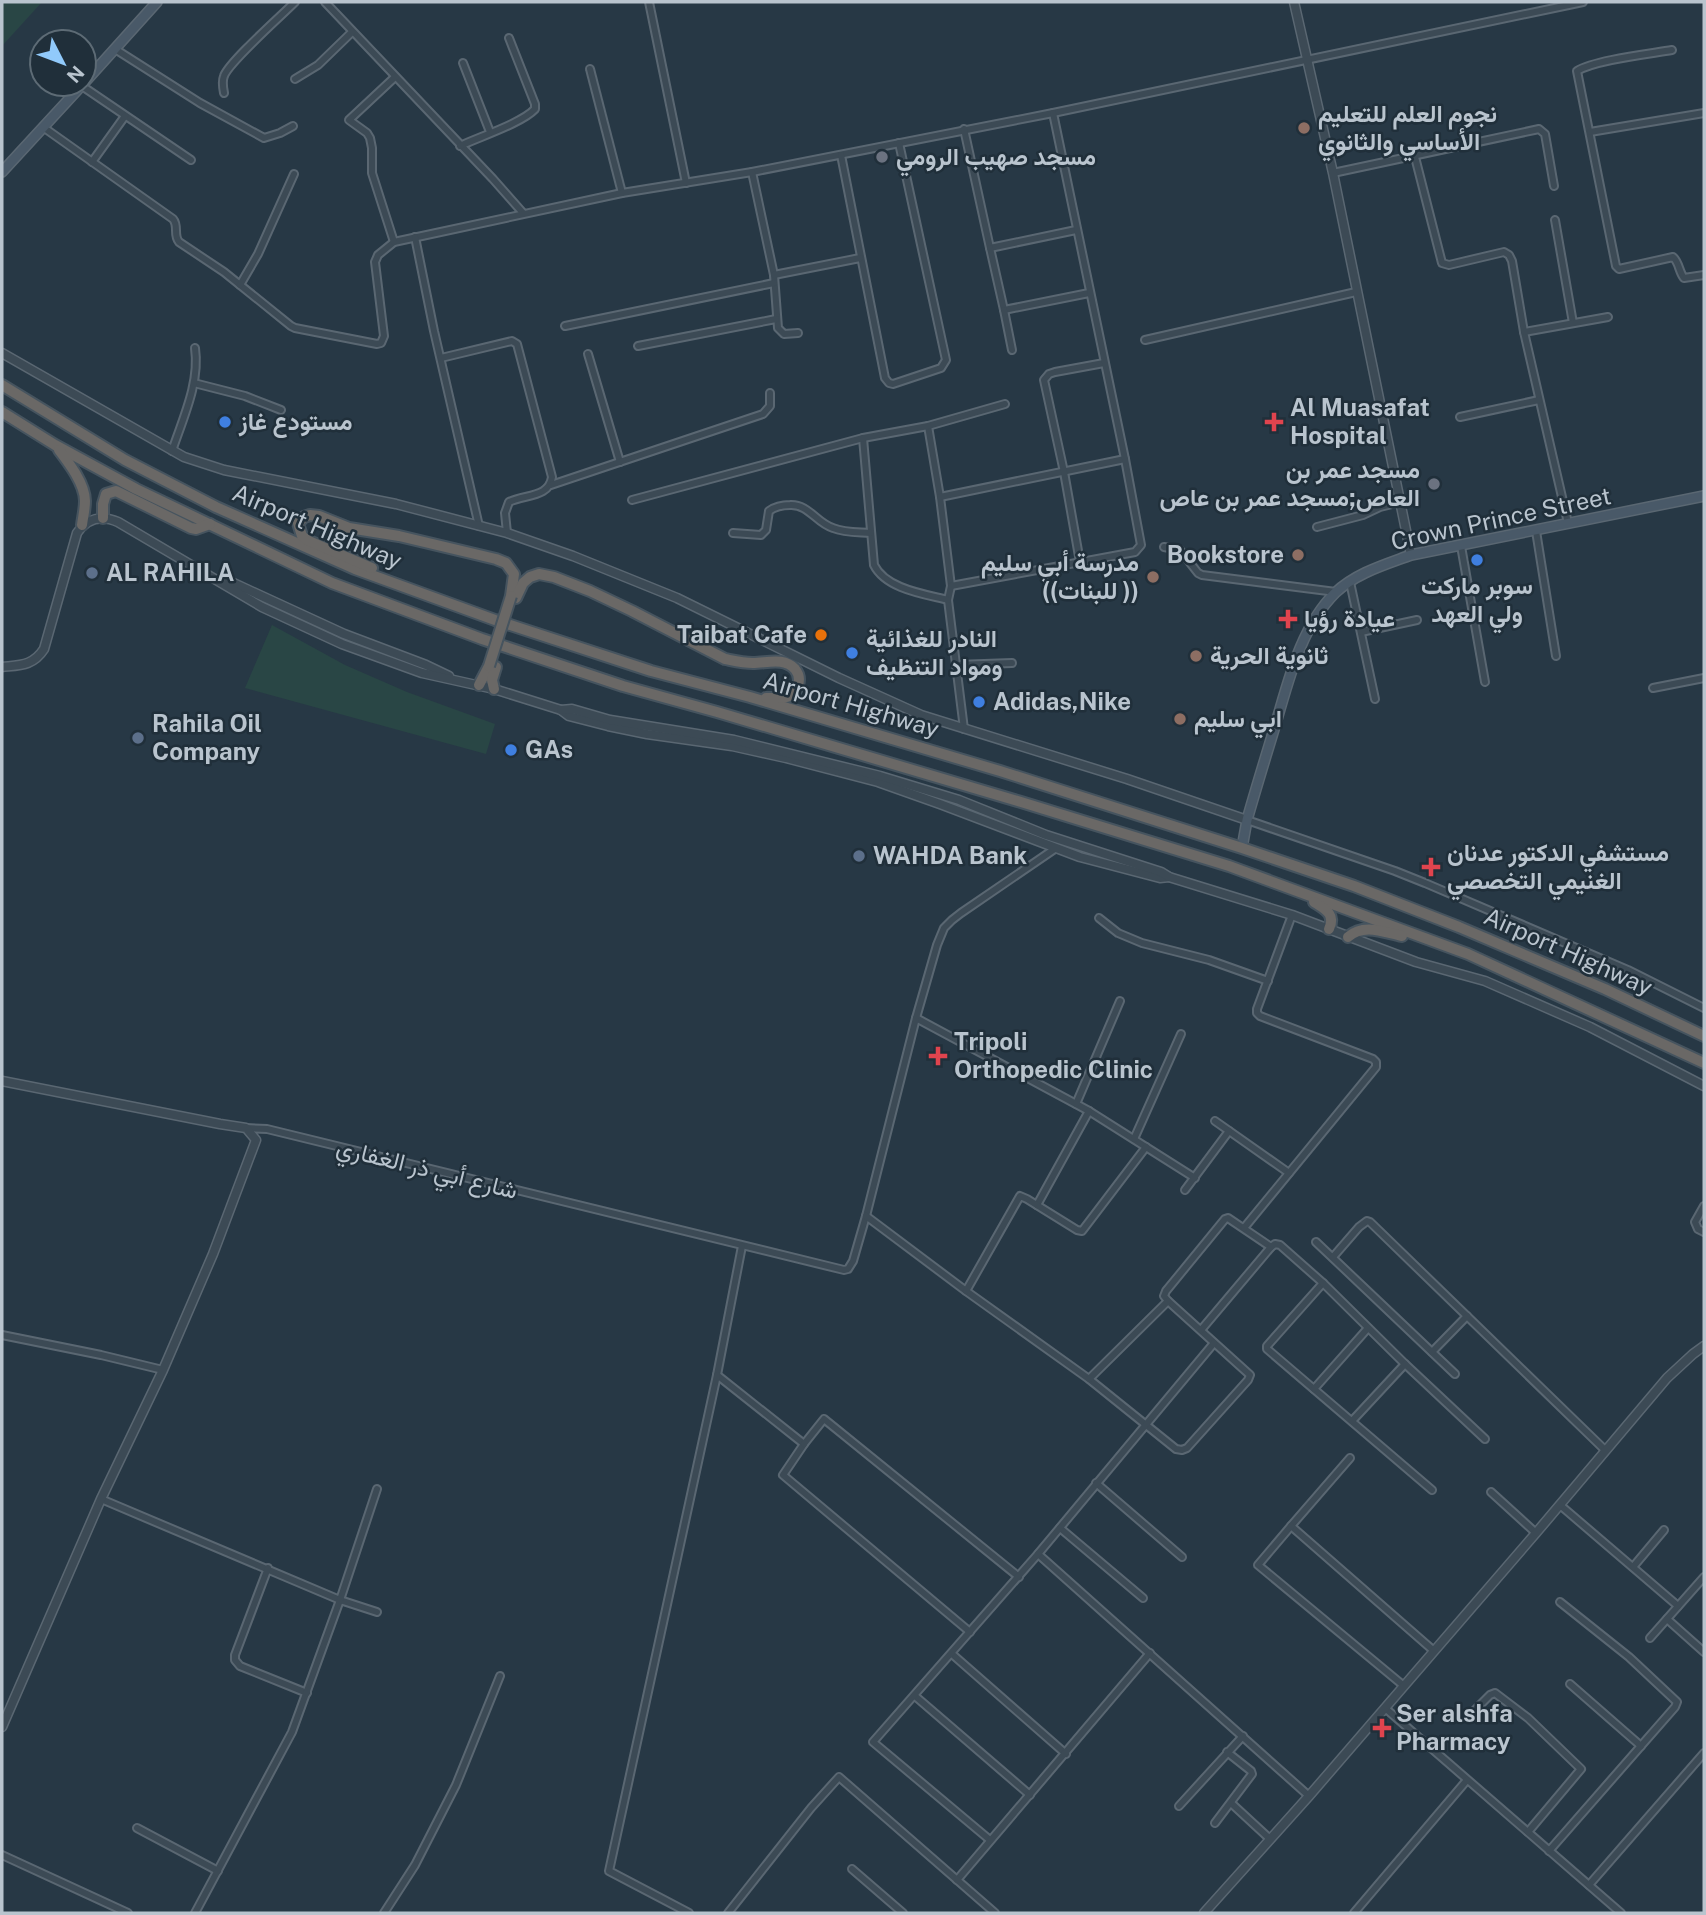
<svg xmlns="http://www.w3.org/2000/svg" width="1706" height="1915" viewBox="0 0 1706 1915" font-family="'Public Sans',Vazirmatn,sans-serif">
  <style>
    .green { fill: #294645 }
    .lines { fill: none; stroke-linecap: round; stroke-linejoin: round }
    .minor-casing { stroke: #5a6772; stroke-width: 10 }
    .tertiary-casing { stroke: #5a6772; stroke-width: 11 }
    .secondary-casing { stroke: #5a6772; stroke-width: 12 }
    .trunk-casing { stroke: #46545f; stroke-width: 14 }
    .minor { stroke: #3c4a55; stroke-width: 6 }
    .tertiary { stroke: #3c4a55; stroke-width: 8 }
    .secondary { stroke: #495968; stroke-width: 9 }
    .trunk { stroke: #6a6866; stroke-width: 10 }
    .trunk-bridge-casing { stroke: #46545f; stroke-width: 14; stroke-linecap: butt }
    .trunk-bridge { stroke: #6a6866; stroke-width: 10 }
    .education-dot { fill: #8d6e63; stroke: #202f3a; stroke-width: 2.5 }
    .worship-dot { fill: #6b7280; stroke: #202f3a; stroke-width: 2.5 }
    .shop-dot { fill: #3f7fe0; stroke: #202f3a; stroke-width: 2.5 }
    .health-dot { fill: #e0444e; stroke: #202f3a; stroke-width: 2.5 }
    .service-dot { fill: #5c6f8a; stroke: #202f3a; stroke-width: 2.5 }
    .food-dot { fill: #e8710a; stroke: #202f3a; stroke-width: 2.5 }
    .labels { text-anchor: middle; stroke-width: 5; stroke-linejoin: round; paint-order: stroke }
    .poi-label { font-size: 24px; font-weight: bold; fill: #b9c4ce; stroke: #202f3a; text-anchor: start }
    .street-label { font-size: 24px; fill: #b9c4ce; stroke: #202f3a }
  </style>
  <rect width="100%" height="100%" fill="#273845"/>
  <!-- green -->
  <g class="green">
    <path d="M2 2H42L2 46Z"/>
    <path d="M272 625 345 665 407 692 495 724 486 754 245 688Z"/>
  </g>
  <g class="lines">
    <defs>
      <g id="minor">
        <path d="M325 2 493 179 523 213"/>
        <path d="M649 2 686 183"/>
        <path d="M115 49 200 103 264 138 280 133 293 126"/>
        <path d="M1672 50C1649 54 1595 60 1577 71L1616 266 1619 269 1673 257C1679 262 1679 272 1684 278L1704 275"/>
        <path d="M463 63 490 132"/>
        <path d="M590 69 622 193"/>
        <path d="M295 79 318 65 352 32"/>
        <path d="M82 86 191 160"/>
        <path d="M224 93C223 88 222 81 224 76 229 62 281 16 295 2"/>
        <path d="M43 127 173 219C179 226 173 235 179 242L224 272 291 326 295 328 377 344 381 343 384 336 375 262 378 255 394 242 622 193 752 172 1053 113 1583 2"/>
        <path d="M964 129 990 248 1076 230"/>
        <path d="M1590 132 1704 113"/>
        <path d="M460 146C479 137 522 123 535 109V104L509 38"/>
        <path d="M841 155 885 378 889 383 893 384 941 368 946 360 899 143"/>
        <path d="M1415 157 1442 263 1449 265 1504 252 1509 255 1512 261 1524 332 1568 523"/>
        <path d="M92 162 125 116"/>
        <path d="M752 172 774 275 778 328 784 334 798 333"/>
        <path d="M1333 173 1539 129 1545 134 1554 186"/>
        <path d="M1555 220 1573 323"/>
        <path d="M415 237 434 331 479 526"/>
        <path d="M394 242 372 173V148L370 138 367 133 349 120 395 77"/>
        <path d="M990 248 1004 310 1089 293"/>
        <path d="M774 275 860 258"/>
        <path d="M240 285 258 254 294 174"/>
        <path d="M1004 310 1012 350"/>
        <path d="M565 326 774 283"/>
        <path d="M1524 332 1608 317"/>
        <path d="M1145 340 1356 292"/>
        <path d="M638 346 776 319"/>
        <path d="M588 354 620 462"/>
        <path d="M441 358 512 341 517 344 552 477C549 498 525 494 509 502L505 513 507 533"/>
        <path d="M194 383 245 396 281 410"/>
        <path d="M1460 417 1539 400"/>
        <path d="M928 426 940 497 951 586 948 600 964 729"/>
        <path d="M863 438 874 565C886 589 924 594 948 600"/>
        <path d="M172 451C183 418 200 383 195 348"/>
        <path d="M551 485 763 414 770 406V393"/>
        <path d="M940 497 1125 459"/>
        <path d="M632 500 863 438 928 426 1005 404"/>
        <path d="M1317 527 1363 515 1380 507 1400 502"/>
        <path d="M1536 531 1556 656"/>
        <path d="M733 533 761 535 766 530 769 511C776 506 782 505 790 505 809 504 816 523 833 528 845 533 859 532 871 533"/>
        <path d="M1461 546 1485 682"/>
        <path d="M1164 547 1180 550 1198 573 1202 575 1336 592"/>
        <path d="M1080 562 1064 472 1044 380 1049 374 1055 372 1104 363"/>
        <path d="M1350 582 1375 699"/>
        <path d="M951 586 1135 552 1141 545 1125 459 1053 113"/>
        <path d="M1361 632 1417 620"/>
        <path d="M956 665 1012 663"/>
        <path d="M1653 688 1704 678"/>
        <path d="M1247 820 1395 871 1425 883 1628 970 1704 1008"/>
        <path d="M1099 918 1118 933 1142 943 1209 960 1268 981"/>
        <path d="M916 1018 1089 1111 1195 1178"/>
        <path d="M1076 1104 1120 1001"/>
        <path d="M1215 1121 1289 1173"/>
        <path d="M246 1128 267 1129 844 1270 848 1269 853 1261 866 1216 916 1018 937 945 944 928 952 920 961 913 1056 848"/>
        <path d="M1134 1139 1181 1034"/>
        <path d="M1185 1190 1229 1131"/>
        <path d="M1037 1205 1089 1111"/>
        <path d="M1704 1206 1695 1222 1698 1229 1704 1232"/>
        <path d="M866 1216 966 1291 1089 1379 1176 1449 1182 1450 1187 1448 1248 1380 1250 1375 1168 1301 1164 1296 1166 1291 1225 1219 1228 1218 1271 1247"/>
        <path d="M1244 1228 1376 1067V1062L1373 1059 1260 1016 1257 1013V1009L1292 915"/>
        <path d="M1316 1242 1455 1374"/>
        <path d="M742 1246 717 1375 804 1444 783 1475 970 1632"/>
        <path d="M1333 1257 1359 1227 1367 1221 1370 1222 1605 1450"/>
        <path d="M1323 1283 1267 1346V1349L1432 1490"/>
        <path d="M966 1291 1020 1196 1027 1199 1077 1230 1082 1231 1146 1147"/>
        <path d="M1201 1330 1271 1247 1275 1244 1280 1245 1323 1283 1405 1364 1485 1439"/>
        <path d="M2 1335 101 1355 163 1370"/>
        <path d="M1432 1352 1467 1316"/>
        <path d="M1089 1379 1168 1301"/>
        <path d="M1314 1389 1368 1328"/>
        <path d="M1352 1421 1405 1364"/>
        <path d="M804 1444 824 1419 1019 1577"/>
        <path d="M1350 1458 1291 1526 1434 1651"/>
        <path d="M1096 1483 1182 1557"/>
        <path d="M1491 1492 1536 1533"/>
        <path d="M101 1499 340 1600 377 1612"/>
        <path d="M1560 1505 1678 1606"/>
        <path d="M1291 1526 1258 1565 1404 1686"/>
        <path d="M1060 1528 1143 1598"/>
        <path d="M1038 1554 1309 1796"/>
        <path d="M1633 1567 1664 1530"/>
        <path d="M268 1568 235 1655V1660L240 1666 307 1693"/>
        <path d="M1667 1619 1704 1652"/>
        <path d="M1650 1638 1704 1577"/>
        <path d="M952 1654 1066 1754"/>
        <path d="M1570 1684 1641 1746"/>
        <path d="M915 1696 1030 1795"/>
        <path d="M1385 1708 1621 1913"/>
        <path d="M1473 1712 1490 1695 1495 1693 1528 1718 1581 1769 1528 1832"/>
        <path d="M1231 1803 1270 1839"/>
        <path d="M1179 1806 1243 1736"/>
        <path d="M1215 1823 1252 1774 1251 1771 1227 1752"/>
        <path d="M137 1828 218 1871"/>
        <path d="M990 1840 873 1742 1038 1554 1214 1343"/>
        <path d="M1549 1851 1675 1707 1677 1702 1629 1657 1560 1602"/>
        <path d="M2 1855 128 1913"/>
        <path d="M852 1869 903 1913"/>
        <path d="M957 1880 1150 1653"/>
        <path d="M1589 1885 1704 1753"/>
        <path d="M195 1913 292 1732 340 1600 377 1489"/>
        <path d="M384 1913 415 1865 456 1785 500 1676"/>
        <path d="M689 1913 609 1871 717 1375"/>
        <path d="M728 1913 811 1808 839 1777 995 1913"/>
        <path d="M1354 1913 1467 1780"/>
      </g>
      <g id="tertiary">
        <path d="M1294 2 1333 173 1411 555"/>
        <path d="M2 353 184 457 224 470 396 504 507 533 573 556 677 598 839 678 921 715 1127 779 1247 820"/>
        <path d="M229 581 344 634 426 665 449 676"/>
        <path d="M2 667C20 665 33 666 44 649L77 533C87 518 102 515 118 522L262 607 342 644 422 673 494 689 561 710 569 716 608 726 647 734 732 746 786 758 878 782 940 804 1080 857 1160 878 1169 877"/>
        <path d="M561 710 572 709 610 720 734 740 880 776 959 800 1046 835 1161 872 1169 877 1292 915 1416 962 1485 981 1590 1027 1704 1086"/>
        <path d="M2 1081 220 1124 246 1128 256 1140 213 1254 163 1370 101 1499 2 1727"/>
        <path d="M1204 1913 1309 1796 1536 1533 1667 1378 1693 1354 1704 1346"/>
      </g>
      <g id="secondary">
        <path d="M84 83 157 2"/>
        <path d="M2 172 83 84"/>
        <path d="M1242 848 1247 820C1256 788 1266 756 1276 723 1289 679 1301 627 1335 593 1356 573 1384 565 1411 555L1704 496"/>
      </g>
      <g id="trunk">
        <path d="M2 385 125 460 216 507 355 569 495 620 651 671 750 697 1000 771 1242 848 1354 886 1459 927 1605 989 1704 1036"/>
        <path d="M2 412 55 445 136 489 332 583 482 639 623 686 717 712 1021 802 1229 866 1468 954 1704 1063"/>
        <path d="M59 450C69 463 85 484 85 501 85 509 83 517 82 525"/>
        <path d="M103 518V504L106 494 116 491 191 528 196 529 210 524"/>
        <path d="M372 568 309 541 302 536 298 523 304 517 310 515 319 516 349 528 399 536 496 559 506 563 514 574 511 596"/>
        <path d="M516 598 523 583 530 577 539 574 554 577 590 591 632 611 725 659C735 661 743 663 753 663 767 663 784 657 795 669 799 674 800 679 798 685 795 700 779 698 766 698"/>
        <path d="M479 685 489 666"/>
        <path d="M494 689 492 680 496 667"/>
        <path d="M1314 902C1325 909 1336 914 1329 929"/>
        <path d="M1348 937C1364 923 1383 932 1402 936"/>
      </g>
    </defs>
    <!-- minor casing -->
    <use href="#minor" class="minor-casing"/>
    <!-- tertiary casing -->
    <use href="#tertiary" class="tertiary-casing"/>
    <!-- secondary casing -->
    <use href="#secondary" class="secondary-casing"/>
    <!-- trunk casing -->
    <use href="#trunk" class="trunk-casing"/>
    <!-- minor -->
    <use href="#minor" class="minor"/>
    <!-- tertiary -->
    <use href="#tertiary" class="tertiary"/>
    <!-- secondary -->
    <use href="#secondary" class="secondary"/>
    <!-- trunk -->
    <use href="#trunk" class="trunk"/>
    <defs>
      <path id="trunk-bridge" d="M489 666 511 596"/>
    </defs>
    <!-- trunk-bridge casing -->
    <use href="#trunk-bridge" class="trunk-bridge-casing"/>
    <!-- trunk-bridge -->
    <use href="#trunk-bridge" class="trunk-bridge"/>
  </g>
  <!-- markers -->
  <g class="education-dot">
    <circle cx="1304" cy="128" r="7"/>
    <circle cx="1298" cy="555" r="7"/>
    <circle cx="1153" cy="577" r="7"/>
    <circle cx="1196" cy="656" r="7"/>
    <circle cx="1180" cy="719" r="7"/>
  </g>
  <g class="worship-dot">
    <circle cx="882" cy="157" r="7"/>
    <circle cx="1434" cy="484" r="7"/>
  </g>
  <g class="shop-dot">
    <circle cx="225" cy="422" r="7"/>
    <circle cx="1477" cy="560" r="7"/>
    <circle cx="852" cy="653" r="7"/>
    <circle cx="979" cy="702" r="7"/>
    <circle cx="511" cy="750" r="7"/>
  </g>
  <g class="health-dot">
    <path d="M1270.5 411.5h7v7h7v7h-7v7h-7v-7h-7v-7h7z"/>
    <path d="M1284.5 608.5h7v7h7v7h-7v7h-7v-7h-7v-7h7z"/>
    <path d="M1427.5 856.5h7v7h7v7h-7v7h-7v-7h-7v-7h7z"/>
    <path d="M934.5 1045.5h7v7h7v7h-7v7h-7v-7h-7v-7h7z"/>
    <path d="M1378.5 1717.5h7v7h7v7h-7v7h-7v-7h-7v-7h7z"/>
  </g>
  <g class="service-dot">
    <circle cx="92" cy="573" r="7"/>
    <circle cx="138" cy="738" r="7"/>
    <circle cx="859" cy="856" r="7"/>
  </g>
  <circle class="food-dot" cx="821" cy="635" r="7"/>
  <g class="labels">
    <!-- poi labels -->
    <g class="poi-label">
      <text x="1318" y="122">نجوم العلم للتعليم<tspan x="1318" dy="28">الأساسي والثانوي</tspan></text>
      <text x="896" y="165">مسجد صهيب الرومي</text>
      <text x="1290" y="416">Al Muasafat<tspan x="1290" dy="28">Hospital</tspan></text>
      <text x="239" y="430">مستودع غاز</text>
      <text x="1420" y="478" text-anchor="end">مسجد عمر بن<tspan x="1420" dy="28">العاص;مسجد عمر بن عاص</tspan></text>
      <text x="1284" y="563" text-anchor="end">Bookstore</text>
      <text x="1139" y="571" text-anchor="end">مدرسة أبي سليم<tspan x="1139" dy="28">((للبنات ))</tspan></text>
      <text x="106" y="581">AL RAHILA</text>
      <text x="1477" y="594" text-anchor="middle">سوبر ماركت<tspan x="1477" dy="28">ولي العهد</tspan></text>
      <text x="1304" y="627">عيادة رؤيا</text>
      <text x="807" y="643" text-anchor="end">Taibat Cafe</text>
      <text x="866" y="647">النادر للغذائية<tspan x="866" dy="28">ومواد التنظيف</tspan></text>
      <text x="1210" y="664">ثانوية الحرية</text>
      <text x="993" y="710">Adidas,Nike</text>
      <text x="1194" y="727">ابي سليم</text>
      <text x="152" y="732">Rahila Oil<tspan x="152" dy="28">Company</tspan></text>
      <text x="525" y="758">GAs</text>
      <text x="1447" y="861">مستشفي الدكتور عدنان<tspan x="1447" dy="28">الغنيمي التخصصي</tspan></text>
      <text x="873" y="864">WAHDA Bank</text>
      <text x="954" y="1050">Tripoli<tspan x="954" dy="28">Orthopedic Clinic</tspan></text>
      <text x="1396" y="1722">Ser alshfa<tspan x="1396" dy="28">Pharmacy</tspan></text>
    </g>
    <!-- street labels -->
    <g class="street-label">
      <text transform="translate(1501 519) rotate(-12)" y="8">Crown Prince Street</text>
      <text transform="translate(317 527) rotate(23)" y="8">Airport Highway</text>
      <text transform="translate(851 705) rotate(16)" y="8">Airport Highway</text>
      <text transform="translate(1568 952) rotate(24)" y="8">Airport Highway</text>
      <text transform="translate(427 1169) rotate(14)" y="8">شارع أبي ذر الغفاري</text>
    </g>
  </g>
  <!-- border -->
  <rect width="1706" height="1915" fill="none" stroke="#b9c4ce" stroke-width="7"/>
  <!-- north arrow -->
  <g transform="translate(63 63) rotate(132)"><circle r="33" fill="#202f3a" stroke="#5d6b75" stroke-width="2"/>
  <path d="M0-5L12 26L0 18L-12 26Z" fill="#91cafb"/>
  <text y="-10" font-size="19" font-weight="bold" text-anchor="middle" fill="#b9c4ce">N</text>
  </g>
</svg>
